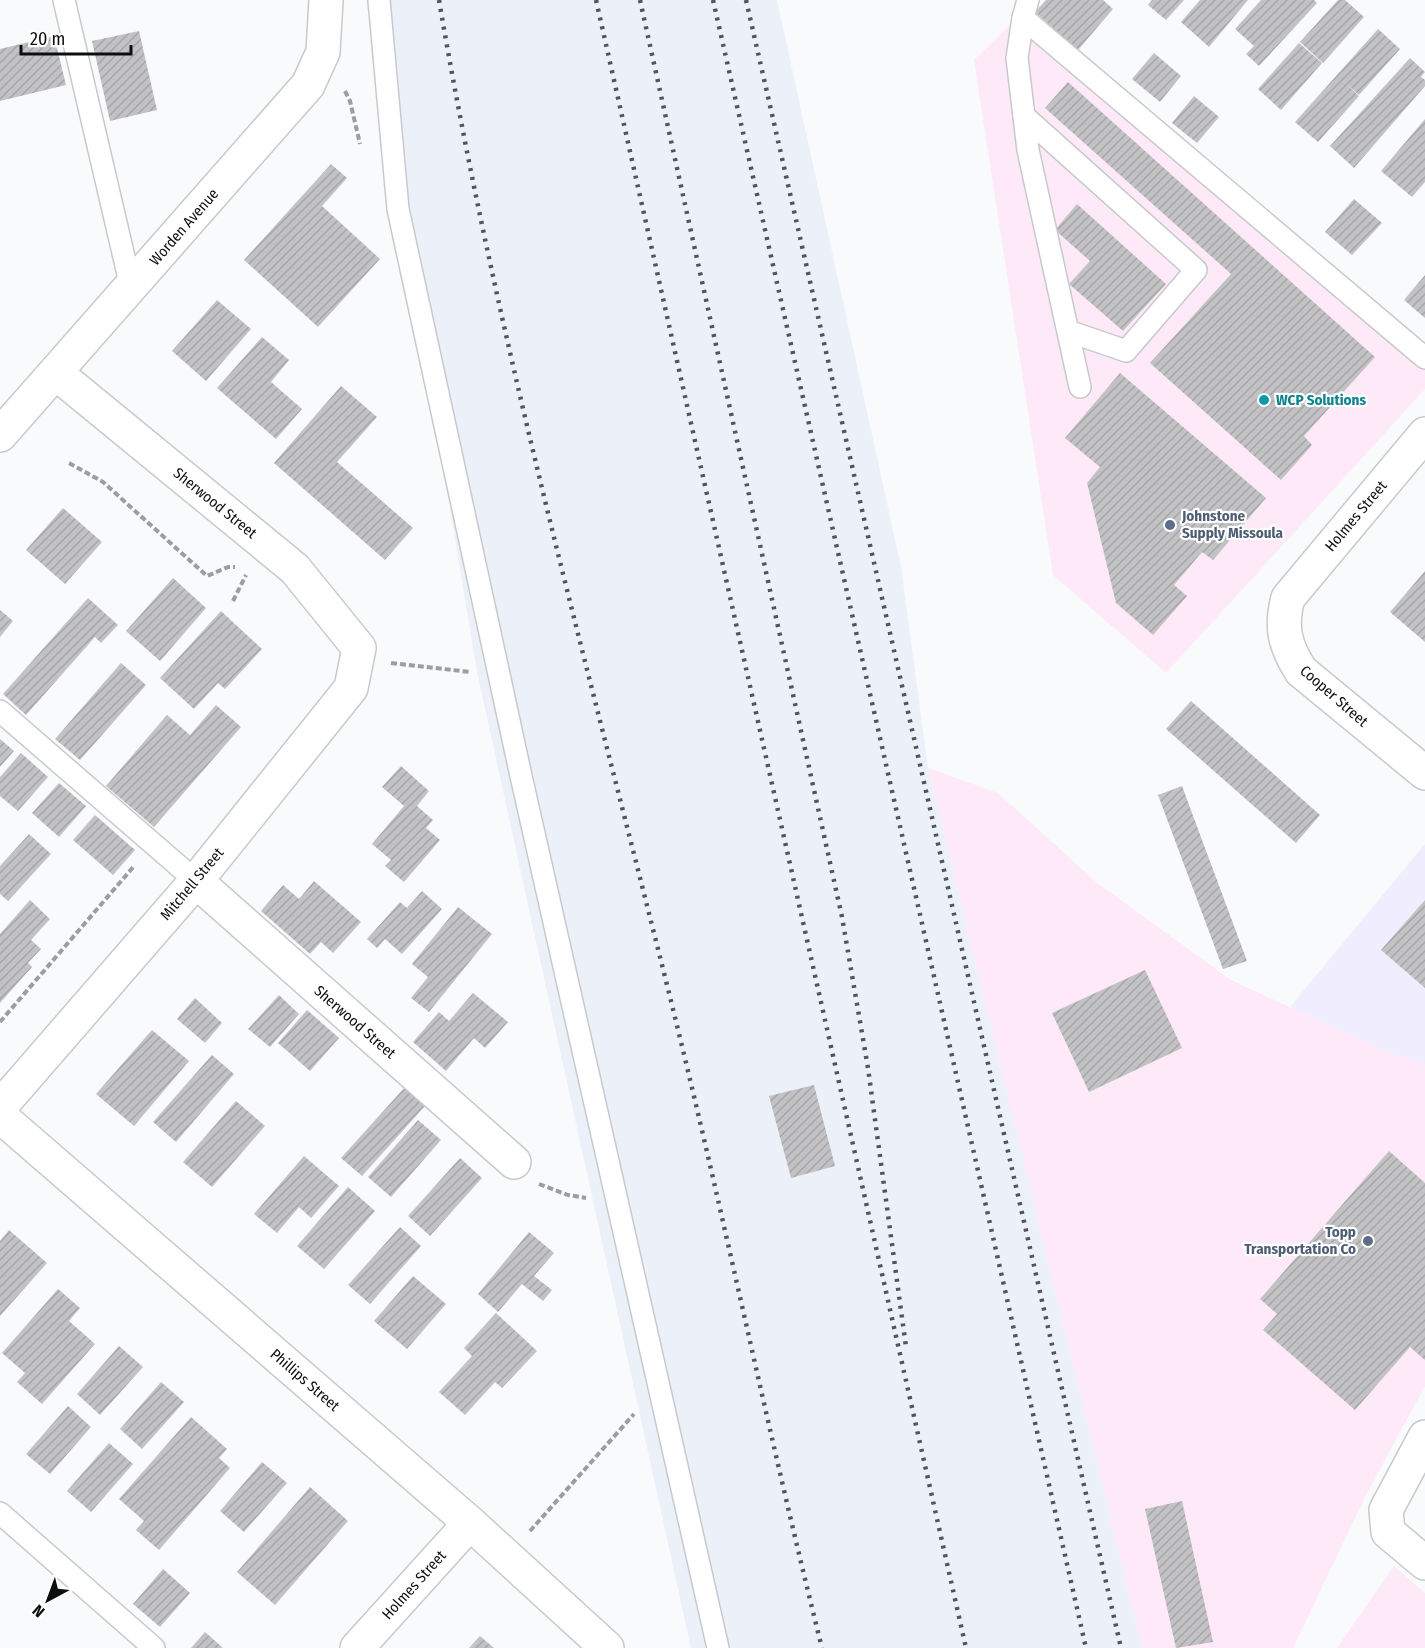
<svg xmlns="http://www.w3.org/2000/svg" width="1425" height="1648" viewBox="0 0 1425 1648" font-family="'Fira Sans Condensed',sans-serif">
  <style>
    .commercial { fill: #f0edff }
    .industrial { fill: #fde9f8 }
    .built { fill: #ecf0f9 }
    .building { fill: url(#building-hatch) }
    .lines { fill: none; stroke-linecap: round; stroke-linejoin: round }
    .service-casing { stroke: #c8c9cb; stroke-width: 24 }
    .minor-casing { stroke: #c8c9cb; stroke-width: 36 }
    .path { stroke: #9c9d9e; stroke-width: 4; stroke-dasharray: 6 3; stroke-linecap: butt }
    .service { stroke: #fff; stroke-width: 21 }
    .minor { stroke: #fff; stroke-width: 33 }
    .rail { stroke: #535454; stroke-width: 4.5; stroke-dasharray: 3 6; stroke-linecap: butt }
    .culture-dot { fill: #0f9aa8; stroke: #fff; stroke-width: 2 }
    .service-dot { fill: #5c6f8a; stroke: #fff; stroke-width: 2 }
    .labels { text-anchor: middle; stroke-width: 4.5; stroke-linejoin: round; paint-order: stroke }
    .street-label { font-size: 15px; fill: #0d0e0e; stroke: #fff }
    .culture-label { font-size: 15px; font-weight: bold; fill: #0d838f; stroke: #fff; text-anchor: start }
    .service-label { font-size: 15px; font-weight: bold; fill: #4e5e75; stroke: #fff; text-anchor: start }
  </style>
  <defs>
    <pattern id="building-hatch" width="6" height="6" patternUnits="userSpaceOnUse" patternTransform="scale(1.5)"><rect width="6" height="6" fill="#c2c2c4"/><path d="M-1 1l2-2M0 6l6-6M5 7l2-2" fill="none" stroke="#a6a6a7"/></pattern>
  </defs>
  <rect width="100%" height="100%" fill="#f9fafb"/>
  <!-- commercial -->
  <path class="commercial" d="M1425 844V1065L1385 1051 1290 1007Z"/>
  <!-- industrial -->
  <g class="industrial">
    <path d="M1025 10 1425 358V389L1166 673 1053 575 974 60Z"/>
    <path d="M928 768 998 793 1096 882 1231 980 1385 1051 1425 1065V1386L1366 1495 1293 1648H1142Z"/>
    <path d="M1394 1566 1425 1593V1648H1337Z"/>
  </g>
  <!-- built -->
  <path class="built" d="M366 0H777L901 567 928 768 1142 1648H691L477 672Z"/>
  <!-- building -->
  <g class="building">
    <path d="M1046 0H1103L1113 9 1078 50 1035 12Z"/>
    <path d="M1152 0H1184L1166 20 1148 5Z"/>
    <path d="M1200 0H1248L1209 47 1181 22Z"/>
    <path d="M1261 0H1314L1317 3 1259 66 1246 54 1254 46 1235 29Z"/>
    <path d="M1338 0H1345L1364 17 1323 63 1300 42Z"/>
    <path d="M1378 29 1400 49 1359 95 1343 81 1359 96 1318 142 1295 122Z"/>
    <path d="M139 31 157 110 110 121 92 41Z"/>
    <path d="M54 36 66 85 0 101V49Z"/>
    <path d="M1299 43 1322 63 1281 110 1258 89Z"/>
    <path d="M1154 53 1181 76 1160 102 1132 79Z"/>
    <path d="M1410 58 1425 72 1421 77 1425 80V86L1354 168 1330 146Z"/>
    <path d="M1068 82 1375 357 1304 436 1312 445 1281 480 1150 363 1231 274 1045 108Z"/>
    <path d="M1194 96 1219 117 1197 143 1172 123Z"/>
    <path d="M1425 119V182L1412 197 1381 171Z"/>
    <path d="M331 164 347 178 322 206 380 259 318 327 244 260Z"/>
    <path d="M1354 199 1382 223 1352 255 1325 232Z"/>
    <path d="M1077 204 1166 284 1123 331 1069 284 1090 261 1055 230Z"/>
    <path d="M1425 275V318L1404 300Z"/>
    <path d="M217 300 251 329 206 381 172 351Z"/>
    <path d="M262 337 289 360 271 382 302 409 276 439 217 388Z"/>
    <path d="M1120 373 1266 498 1213 560 1202 552 1174 585 1187 596 1153 635 1116 603 1087 483 1100 467 1065 438Z"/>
    <path d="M341 386 377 417 337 462 413 528 385 560 274 463Z"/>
    <path d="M63 508 102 542 65 584 26 550Z"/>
    <path d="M1425 571V642L1390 612Z"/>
    <path d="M173 578 206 608 160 661 126 631Z"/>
    <path d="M88 598 118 625 101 643 95 637 26 715 3 694Z"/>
    <path d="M0 610 13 621 0 637Z"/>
    <path d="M221 611 262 649 225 689 218 683 194 709 160 678Z"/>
    <path d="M121 663 146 685 80 760 55 739Z"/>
    <path d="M1191 701 1320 815 1296 843 1166 729Z"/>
    <path d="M216 705 241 727 154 827 106 786 167 715 190 735Z"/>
    <path d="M0 739 14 751 0 767Z"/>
    <path d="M21 753 48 777 18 811 0 796V777Z"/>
    <path d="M401 766 429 791 417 806 433 820 426 828 440 840 404 882 385 866 391 860 372 844 404 806 382 787Z"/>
    <path d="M59 783 86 806 59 837 32 813Z"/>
    <path d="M1182 786 1247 961 1223 969 1158 795Z"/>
    <path d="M95 815 135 850 113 875 73 840Z"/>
    <path d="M29 834 51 854 8 901 0 894V866Z"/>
    <path d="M314 881 361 922 333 953 321 942 310 954 261 911 283 885 299 899Z"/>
    <path d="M422 891 442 909 402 954 385 939 377 948 367 939 400 902 407 908Z"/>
    <path d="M30 900 50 919 31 940 41 949 28 963 32 967 0 1003V934Z"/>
    <path d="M1425 900V988L1381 950Z"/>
    <path d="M458 907 492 934 429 1012 411 998 428 977 412 964Z"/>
    <path d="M1145 970 1182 1048 1089 1092 1052 1013Z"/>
    <path d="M473 993 508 1022 485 1048 474 1038 446 1071 413 1042 439 1012 449 1021Z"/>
    <path d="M279 995 299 1014 270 1047 248 1029Z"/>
    <path d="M195 998 222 1023 205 1043 177 1019Z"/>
    <path d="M307 1010 339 1038 310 1071 278 1043Z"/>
    <path d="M152 1030 189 1061 134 1126 96 1094Z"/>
    <path d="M212 1055 234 1074 176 1142 153 1122Z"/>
    <path d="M814 1085 835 1166 791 1178 769 1096Z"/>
    <path d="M405 1087 425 1106 362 1176 341 1158Z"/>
    <path d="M236 1101 265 1126 212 1187 183 1162Z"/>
    <path d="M418 1120 441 1140 391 1197 368 1177Z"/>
    <path d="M1389 1151 1425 1183V1360L1410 1347 1355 1410 1263 1330 1277 1314 1260 1299Z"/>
    <path d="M304 1156 339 1186 311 1218 299 1207 277 1233 254 1214Z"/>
    <path d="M460 1158 482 1178 430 1236 408 1216Z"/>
    <path d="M348 1187 375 1211 324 1269 297 1246Z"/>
    <path d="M400 1227 421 1246 370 1304 348 1285Z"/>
    <path d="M9 1230 47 1263 0 1316V1241Z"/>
    <path d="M529 1232 554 1253 534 1276 552 1290 543 1301 522 1284 498 1312 478 1294Z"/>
    <path d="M413 1276 446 1304 407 1349 374 1321Z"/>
    <path d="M58 1289 80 1308 69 1321 95 1344 42 1404 17 1382 25 1373 2 1353Z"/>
    <path d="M496 1313 537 1351 502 1388 495 1382 465 1415 439 1392 472 1356 464 1348Z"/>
    <path d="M119 1346 143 1367 100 1415 77 1394Z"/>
    <path d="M161 1382 184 1402 142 1449 120 1429Z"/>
    <path d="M68 1406 91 1427 50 1474 26 1454Z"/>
    <path d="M191 1417 227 1449 219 1458 230 1468 159 1550 136 1530 144 1521 119 1499Z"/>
    <path d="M109 1443 133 1464 91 1512 67 1491Z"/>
    <path d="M262 1462 287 1483 244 1532 220 1511Z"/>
    <path d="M310 1487 348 1521 275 1605 237 1572Z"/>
    <path d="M1182 1501 1213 1642 1176 1648 1145 1509Z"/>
    <path d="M163 1569 190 1593 160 1627 133 1604Z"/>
    <path d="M205 1632 223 1648H191Z"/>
    <path d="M480 1636 494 1648H469Z"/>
  </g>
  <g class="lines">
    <defs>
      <g id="service">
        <path d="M64 0 131 287"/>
        <path d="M379 0 398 209 521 776 718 1648"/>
        <path d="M1028 0 1023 18 1425 358"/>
        <path d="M1023 18 1017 58 1028 150 1080 387"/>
        <path d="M1024 116 1196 270 1126 351 1068 331"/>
        <path d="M0 711 196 881"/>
        <path d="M0 1513 154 1648"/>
      </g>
      <g id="minor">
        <path d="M1425 434 1288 598C1280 627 1285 646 1301 671L1425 773"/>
        <path d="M0 435 308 85 323 52 326 0"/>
        <path d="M196 881 514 1162"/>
        <path d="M0 1107 196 881 351 688 359 648 295 569 56 373"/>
        <path d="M0 1116 470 1523 607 1648"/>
        <path d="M1425 1437 1386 1510 1388 1532 1425 1563"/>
        <path d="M357 1648 470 1523"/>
      </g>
    </defs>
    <!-- service casing -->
    <use href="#service" class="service-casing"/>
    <!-- minor casing -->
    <use href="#minor" class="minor-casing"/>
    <!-- path -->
    <g class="path">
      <path d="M345 91 350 101 360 144"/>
      <path d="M69 463 103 482 207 576 228 567H235"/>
      <path d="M233 601 246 575"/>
      <path d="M391 663 470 672"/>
      <path d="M0 1022 135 865"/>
      <path d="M539 1184 568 1195 586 1198"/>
      <path d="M530 1531 634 1414"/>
    </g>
    <!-- service -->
    <use href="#service" class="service"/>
    <!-- minor -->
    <use href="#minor" class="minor"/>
    <!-- rail -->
    <g class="rail">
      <path d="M439 0C495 330 584 653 665 977 721 1200 766 1425 822 1648"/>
      <path d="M596 0 966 1648"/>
      <path d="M640 0 842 917 868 1068 906 1347"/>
      <path d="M713 0 1086 1648"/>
      <path d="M746 0 1121 1648"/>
    </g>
  </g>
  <!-- markers -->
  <circle class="culture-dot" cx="1264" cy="400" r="6"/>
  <g class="service-dot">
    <circle cx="1170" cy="525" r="6"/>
    <circle cx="1368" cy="1241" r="6"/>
  </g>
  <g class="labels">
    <!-- street labels -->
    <g class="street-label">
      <text transform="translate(184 227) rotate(-49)" y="5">Worden Avenue</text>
      <text transform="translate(215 503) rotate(39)" y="5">Sherwood Street</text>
      <text transform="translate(1356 516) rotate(-50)" y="5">Holmes Street</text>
      <text transform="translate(1334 696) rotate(41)" y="5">Cooper Street</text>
      <text transform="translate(192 884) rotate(-50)" y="5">Mitchell Street</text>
      <text transform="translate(355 1022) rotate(41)" y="5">Sherwood Street</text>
      <text transform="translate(305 1380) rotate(41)" y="5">Phillips Street</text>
      <text transform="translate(414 1585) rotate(-48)" y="5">Holmes Street</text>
    </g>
    <!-- culture labels -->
    <g class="culture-label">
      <text x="1276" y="405">WCP Solutions</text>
    </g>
    <!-- service labels -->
    <g class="service-label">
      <text x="1182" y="521">Johnstone<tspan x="1182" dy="17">Supply Missoula</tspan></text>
      <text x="1356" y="1237" text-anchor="end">Topp<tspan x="1356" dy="17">Transportation Co</tspan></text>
    </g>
  </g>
  <!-- north arrow -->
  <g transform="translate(48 1600) rotate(221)" stroke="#ffffff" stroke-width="4.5" paint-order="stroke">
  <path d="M0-4.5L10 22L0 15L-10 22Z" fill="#0d0e0e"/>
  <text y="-9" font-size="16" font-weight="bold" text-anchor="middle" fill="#0d0e0e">N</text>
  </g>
  <!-- scale -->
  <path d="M21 45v9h110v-9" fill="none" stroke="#0d0e0e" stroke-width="3"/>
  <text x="30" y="45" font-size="18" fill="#0d0e0e" stroke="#ffffff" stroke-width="4.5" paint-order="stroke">20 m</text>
</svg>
